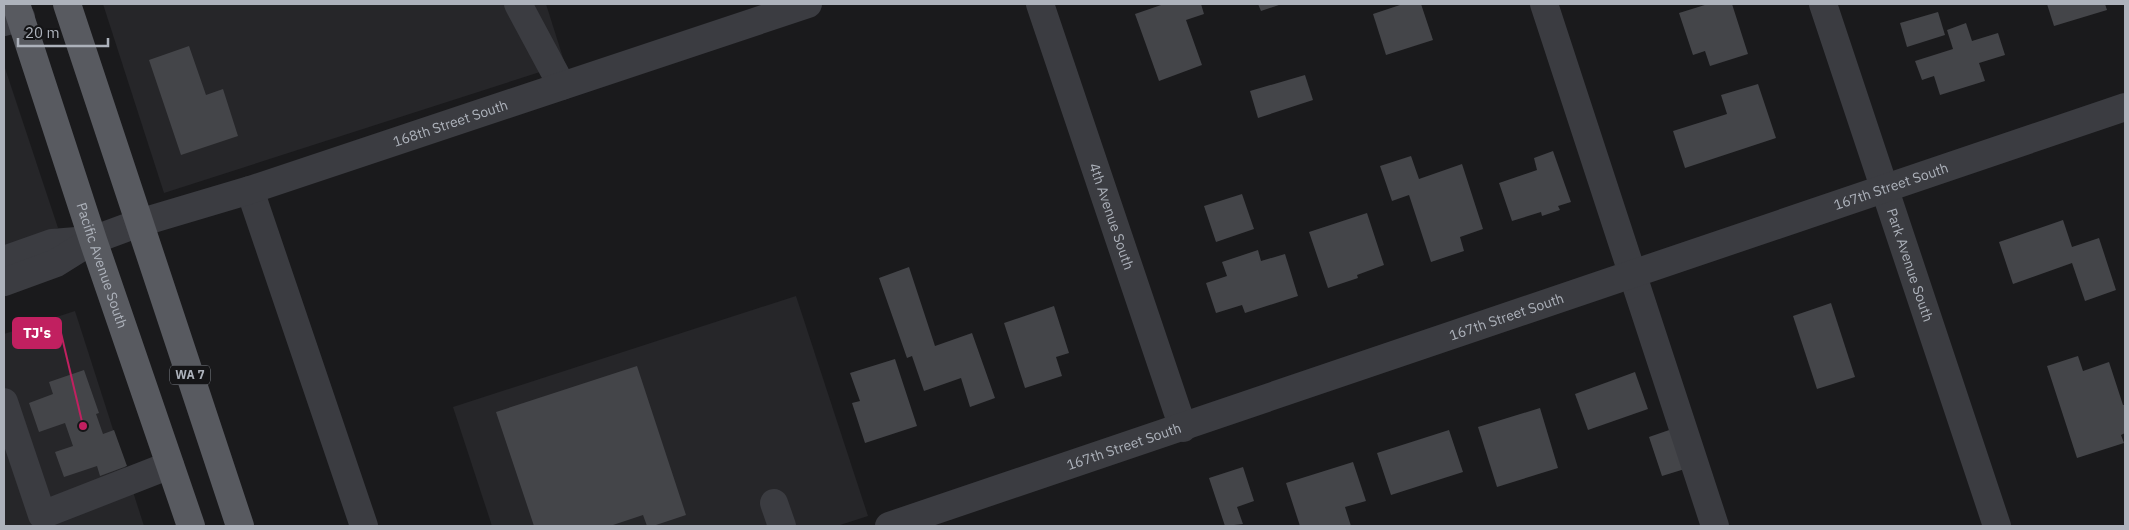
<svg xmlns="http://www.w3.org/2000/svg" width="2129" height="530" viewBox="0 0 2129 530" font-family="'IBM Plex Sans',sans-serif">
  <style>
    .built { fill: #262629 }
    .building { fill: #444549 }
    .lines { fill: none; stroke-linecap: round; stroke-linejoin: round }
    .minor { stroke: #3b3c41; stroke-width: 28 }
    .major { stroke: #585a60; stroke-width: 28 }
    .labels { text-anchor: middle; stroke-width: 4; stroke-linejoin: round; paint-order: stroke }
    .shield { fill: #151517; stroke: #7f838a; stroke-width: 1 }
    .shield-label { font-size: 12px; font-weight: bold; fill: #adb2bb }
    .street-label { font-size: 14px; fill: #adb2bb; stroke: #151517 }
    .leader { fill: none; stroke: #c12060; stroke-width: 2 }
    .callout-dot { fill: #c12060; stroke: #151517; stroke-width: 2 }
    .callout { fill: #c12060; stroke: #c12060; stroke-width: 2 }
    .callout-label { font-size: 15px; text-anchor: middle; font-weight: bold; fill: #fff }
  </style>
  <rect width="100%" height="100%" fill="#1a1a1c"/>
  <!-- built -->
  <g class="built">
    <path d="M103 4H546L565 64 164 193Z"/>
    <path d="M4 65 58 228 4 246Z"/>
    <path d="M796 296 868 516 837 526H492L453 407Z"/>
    <path d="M75 311 144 526H4V334Z"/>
  </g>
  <!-- building -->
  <g class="building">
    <path d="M1164 4H1201L1204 14 1186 20 1202 65 1159 81 1135 14Z"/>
    <path d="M1258 4H1282L1261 11Z"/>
    <path d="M1403 4H1421L1433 40 1386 55 1373 14Z"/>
    <path d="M1708 4H1732L1748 54 1710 66 1705 51 1693 55 1679 13Z"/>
    <path d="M2047 4H2105L2107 10 2054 26Z"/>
    <path d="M1938 12 1945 35 1907 47 1900 23Z"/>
    <path d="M1966 23 1972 41 1998 33 2005 55 1979 63 1985 81 1940 95 1934 76 1922 80 1915 61 1953 49 1947 30Z"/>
    <path d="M189 46 206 95 223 89 238 136 181 155 149 60Z"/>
    <path d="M1305 75 1313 100 1258 118 1250 91Z"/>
    <path d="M1758 84 1776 138 1685 168 1673 131 1727 114 1721 95Z"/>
    <path d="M1553 151 1571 202 1558 206 1560 210 1542 216 1541 212 1512 221 1499 183 1537 170 1534 158Z"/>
    <path d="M1411 156 1419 179 1462 164 1483 229 1460 237 1464 251 1431 262 1409 195 1392 201 1380 166Z"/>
    <path d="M1242 194 1254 229 1216 242 1204 206Z"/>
    <path d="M1367 213 1384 265 1357 275 1358 278 1328 288 1309 232Z"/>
    <path d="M2063 220 2072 247 2099 238 2116 290 2085 301 2072 263 2013 284 1999 242Z"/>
    <path d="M1258 250 1261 261 1285 254 1298 296 1245 313 1242 305 1216 313 1206 283 1227 276 1222 262Z"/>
    <path d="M909 267 935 346 972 333 995 398 970 407 961 378 924 391 912 356 907 358 879 278Z"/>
    <path d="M1831 303 1855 377 1817 389 1793 316Z"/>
    <path d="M1054 306 1069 353 1056 357 1062 376 1025 388 1004 323Z"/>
    <path d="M2078 356 2083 371 2109 362 2123 405H2125V433L2121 435 2124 443 2077 458 2047 366Z"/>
    <path d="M895 359 917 426 865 443 852 403 860 401 850 373Z"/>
    <path d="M637 366 686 515 653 526H647L643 515 610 526H534L496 412Z"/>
    <path d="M84 370 99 413 96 414 103 434 114 430 127 466 100 476 97 466 64 477 55 452 73 446 65 423 39 432 29 403 53 394 49 382Z"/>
    <path d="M1635 372 1648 409 1588 430 1575 394Z"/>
    <path d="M1540 408 1558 468 1497 487 1478 427Z"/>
    <path d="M1675 428 1688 468 1662 476 1649 437Z"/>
    <path d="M1449 430 1463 472 1391 495 1377 453Z"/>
    <path d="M1353 462 1366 501 1345 507 1351 526H1300L1286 483Z"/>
    <path d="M1243 467 1254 501 1237 507 1243 524 1225 526 1209 478Z"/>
  </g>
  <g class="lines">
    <!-- minor -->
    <g class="minor">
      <path d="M518 4 562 86"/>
      <path id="s1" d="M1040 4 1183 428"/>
      <path d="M1544 4 1715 526"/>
      <path id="s2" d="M1823 4 1997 526"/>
      <path d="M4 22 21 17"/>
      <path d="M250 190 364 526"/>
      <path d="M4 260 52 243 89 240"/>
      <path id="s3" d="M4 282 56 263 93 240 139 223 250 190 808 4"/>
      <path d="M4 402 42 515 170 465"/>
      <path d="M774 503 782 526"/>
      <path id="s4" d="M889 526 2125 107"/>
    </g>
    <!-- major -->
    <g class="major">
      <path id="s5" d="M16 4 93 240 191 526"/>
      <path d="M67 4 240 526"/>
    </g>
  </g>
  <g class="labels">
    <!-- shield labels -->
    <rect class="shield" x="170" y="365.5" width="40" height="19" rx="4"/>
    <g class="shield-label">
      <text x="190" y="379">WA 7</text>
    </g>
    <!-- street labels -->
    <g class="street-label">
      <text dy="5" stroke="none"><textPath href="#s3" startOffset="475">168th Street South</textPath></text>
      <text dy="5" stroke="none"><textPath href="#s4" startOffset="1058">167th Street South</textPath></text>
      <text dy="5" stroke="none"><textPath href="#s1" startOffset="224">4th Avenue South</textPath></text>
      <text dy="5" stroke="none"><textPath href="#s5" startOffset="275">Pacific Avenue South</textPath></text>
      <text dy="5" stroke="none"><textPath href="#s2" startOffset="275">Park Avenue South</textPath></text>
      <text dy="5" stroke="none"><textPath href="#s4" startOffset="652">167th Street South</textPath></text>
      <text dy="5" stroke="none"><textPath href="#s4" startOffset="248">167th Street South</textPath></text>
    </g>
  </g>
  <!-- callouts -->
  <path class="leader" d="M83 426L61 333"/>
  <circle class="callout-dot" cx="83" cy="426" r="5"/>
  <rect class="callout" x="13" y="318" width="48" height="30" rx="5"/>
  <g class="callout-label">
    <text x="37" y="338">TJ's</text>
  </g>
  <!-- border -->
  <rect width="2129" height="530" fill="none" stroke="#adb2bb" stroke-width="10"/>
  <!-- scale -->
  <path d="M18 38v8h90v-8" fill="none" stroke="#adb2bb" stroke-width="2.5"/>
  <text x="25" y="38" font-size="15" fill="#adb2bb" stroke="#151517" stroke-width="4" paint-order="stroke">20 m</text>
</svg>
